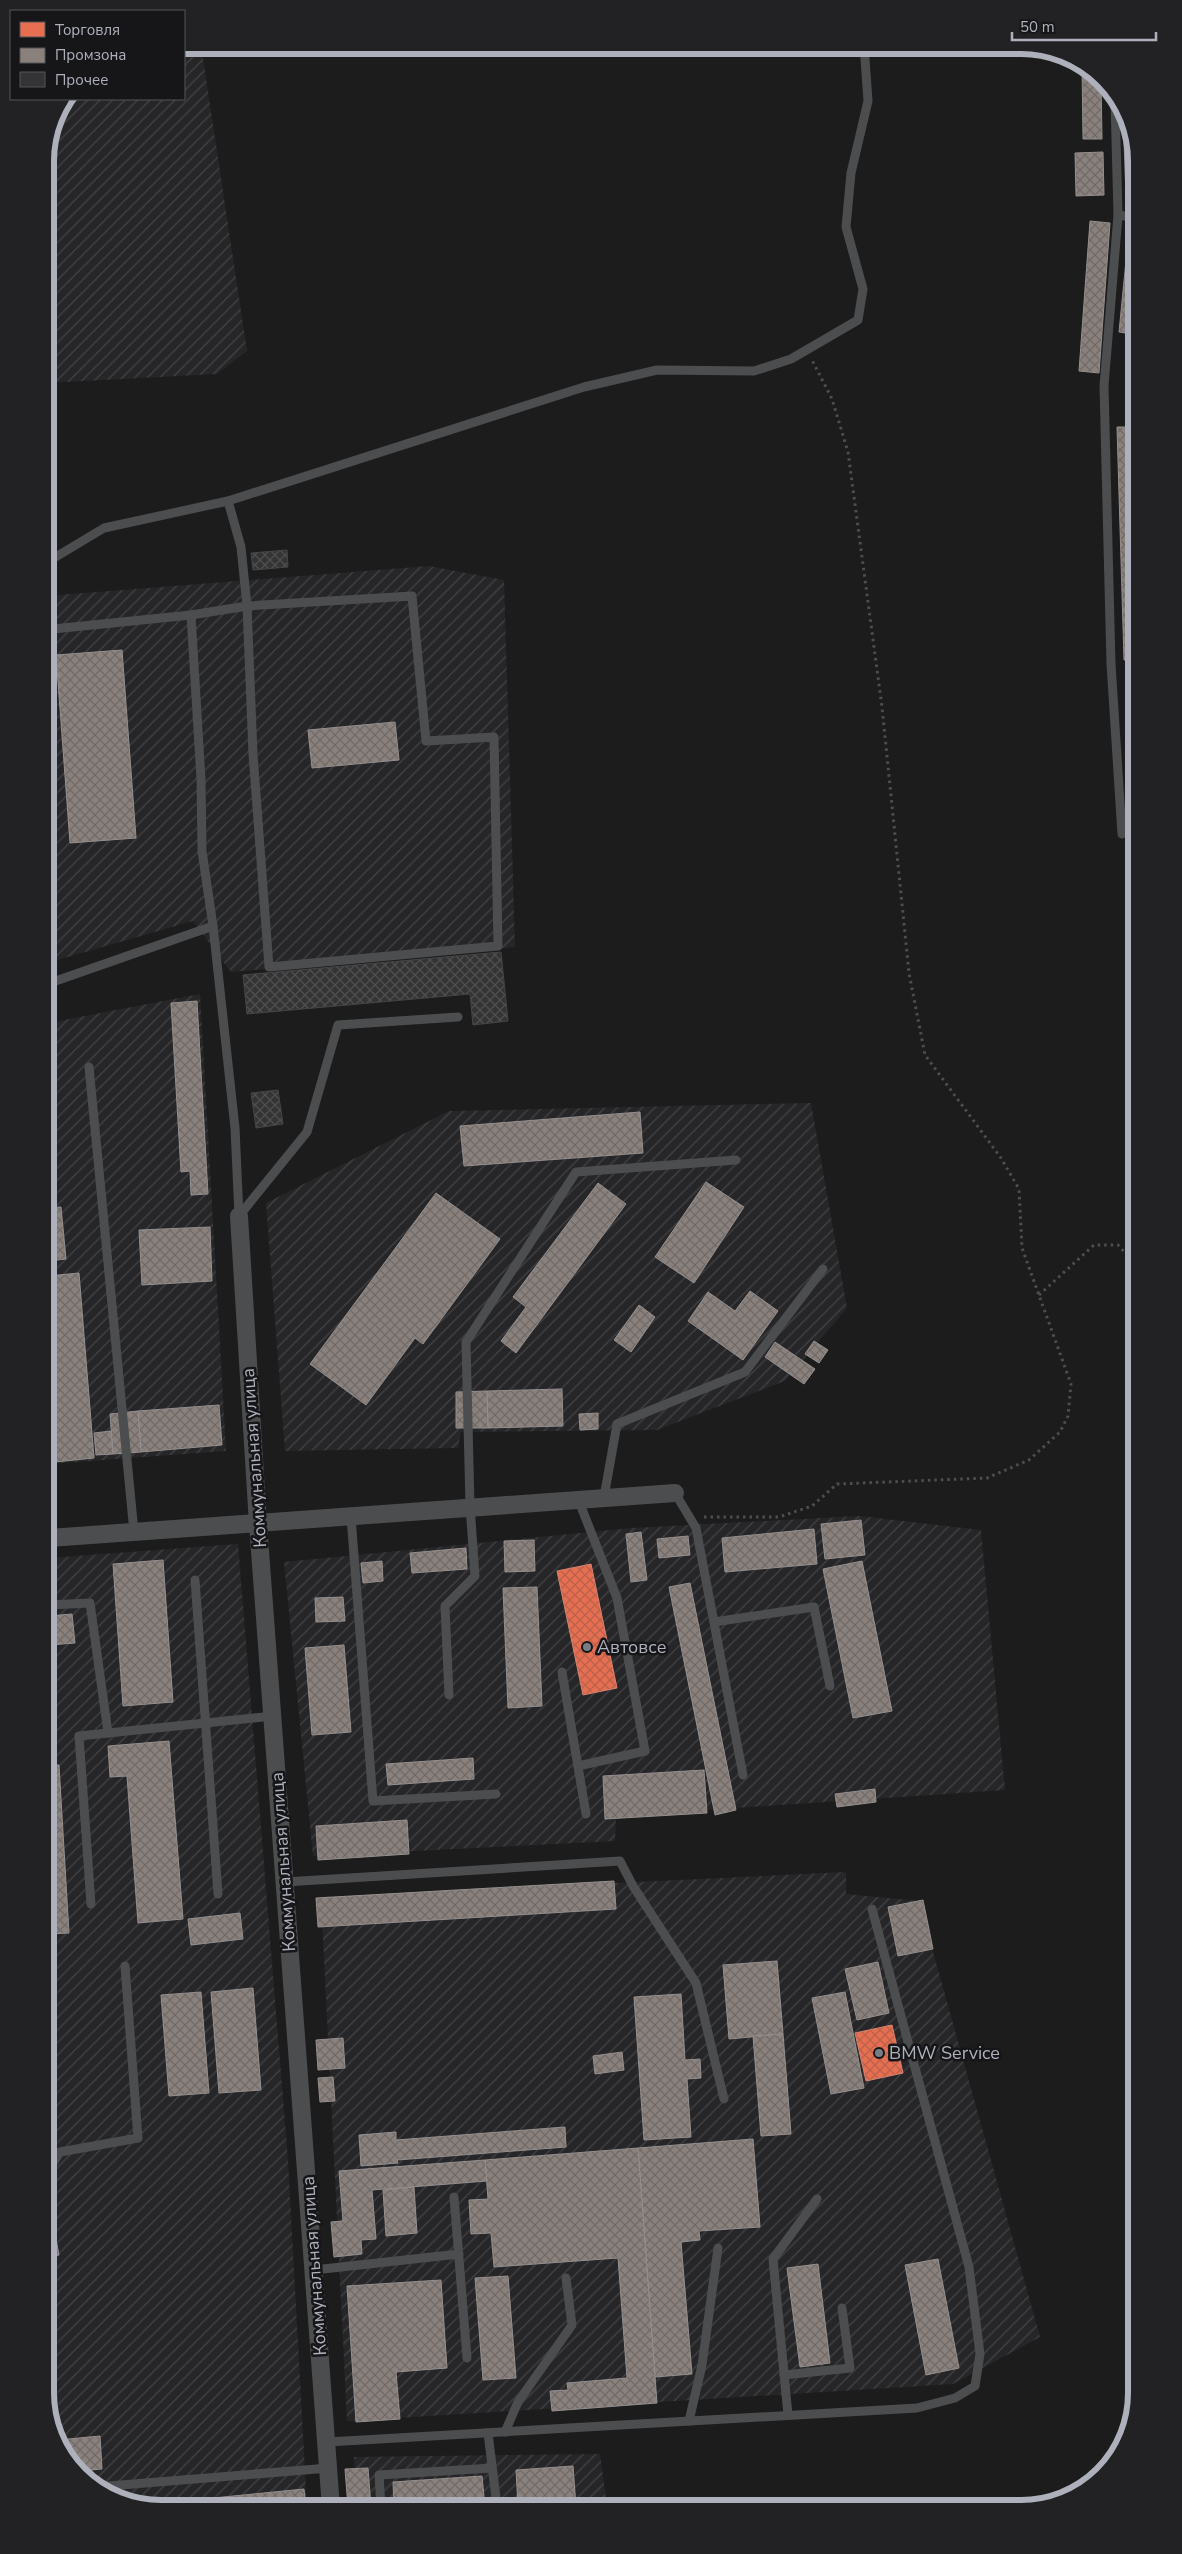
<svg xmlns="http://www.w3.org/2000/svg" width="1182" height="2554" viewBox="0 0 1182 2554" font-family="'Nunito Sans',sans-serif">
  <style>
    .industrial { fill: url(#industrial-furrows) }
    .shops { fill: url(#shops-cross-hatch); stroke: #d68371 }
    .industry { fill: url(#industry-cross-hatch); stroke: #958f8f }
    .building { fill: url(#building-cross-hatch); stroke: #444548 }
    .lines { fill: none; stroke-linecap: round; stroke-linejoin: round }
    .path { stroke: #4d4e51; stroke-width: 3; stroke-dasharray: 2.5 4; stroke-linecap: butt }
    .service { stroke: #4c4d4f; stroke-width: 9 }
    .minor { stroke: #4c4d4f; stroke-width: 18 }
    .poi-dot { fill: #7b7d84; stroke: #161618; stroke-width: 2 }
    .labels { text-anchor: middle; stroke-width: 5; stroke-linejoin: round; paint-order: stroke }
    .street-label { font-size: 18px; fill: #aeb1bc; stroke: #161618 }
    .poi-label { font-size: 18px; fill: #aeb1bc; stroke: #161618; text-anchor: start }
    .rim { fill: none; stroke: #aeb1bc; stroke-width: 6 }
  </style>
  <defs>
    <pattern id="industrial-furrows" width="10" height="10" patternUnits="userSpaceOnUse" patternTransform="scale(1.25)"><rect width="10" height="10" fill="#262628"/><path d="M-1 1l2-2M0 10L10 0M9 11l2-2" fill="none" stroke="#434345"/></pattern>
    <pattern id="shops-cross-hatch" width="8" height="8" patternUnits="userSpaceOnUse" patternTransform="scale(1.25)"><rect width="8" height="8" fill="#e76f51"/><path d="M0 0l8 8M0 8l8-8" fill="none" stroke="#ba604b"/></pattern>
    <pattern id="industry-cross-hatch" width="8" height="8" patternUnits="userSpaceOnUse" patternTransform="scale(1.25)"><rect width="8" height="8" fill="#8a817c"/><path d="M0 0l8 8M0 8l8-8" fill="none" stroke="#706a68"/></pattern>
    <pattern id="building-cross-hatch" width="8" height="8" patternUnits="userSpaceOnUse" patternTransform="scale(1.25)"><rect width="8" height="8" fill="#343434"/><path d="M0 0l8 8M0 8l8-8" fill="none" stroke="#4f4f4f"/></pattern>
  </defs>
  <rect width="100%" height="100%" fill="#1c1c1c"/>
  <!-- industrial -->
  <g class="industrial">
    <path d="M184 45H201L247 351 217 374 46 383 45 154 54 116 66 99H184Z"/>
    <path d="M429 566 504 580 515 947 231 972 193 921 47 963 46 596Z"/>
    <path d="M200 994 226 1451 49 1464 48 1023Z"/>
    <path d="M811 1103 847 1308 785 1381 657 1430 461 1432 458 1448 285 1451 266 1203 449 1111Z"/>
    <path d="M859 1516 981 1530 1005 1790 616 1816 615 1841 313 1856 284 1562 632 1528Z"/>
    <path d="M238 1544 288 2160 307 2508 153 2509 90 2485 51 2430 49 1558Z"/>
    <path d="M846 1872V1894L919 1901 1040 2337 953 2384 347 2421 321 1897Z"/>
    <path d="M600 2454 607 2506 358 2507 354 2457Z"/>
  </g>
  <!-- shops -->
  <g class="shops">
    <path d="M591 1564 617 1688 583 1695 557 1571Z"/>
    <path d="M892 2025 903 2073 866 2081 855 2033Z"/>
  </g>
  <!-- industry -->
  <g class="industry">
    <path d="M1082 65 1091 69 1101 82 1102 139H1083Z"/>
    <path d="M1123 113 1131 124V197H1126Z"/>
    <path d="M1103 152 1104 195 1076 196 1075 153Z"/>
    <path d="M1090 221 1110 223 1099 373 1079 371Z"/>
    <path d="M1129 230H1131V334L1119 332Z"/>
    <path d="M1117 427H1132V660H1124Z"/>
    <path d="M122 650 136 838 70 843 56 655Z"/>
    <path d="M395 722 399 760 312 768 308 730Z"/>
    <path d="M197 1001 208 1194 191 1195 190 1171 181 1172 171 1003Z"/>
    <path d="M48 1047 53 1137H48Z"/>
    <path d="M640 1112 643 1153 464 1166 460 1126Z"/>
    <path d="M706 1182 744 1207 694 1283 655 1257Z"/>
    <path d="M598 1183 626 1204 516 1353 501 1341 526 1307 513 1297Z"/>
    <path d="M436 1193 500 1239 423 1344 415 1338 366 1405 310 1364Z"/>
    <path d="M61 1207 66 1259 48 1261V1208Z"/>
    <path d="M210 1227 212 1281 142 1285 139 1230Z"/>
    <path d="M79 1273 94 1458 55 1462 48 1383V1276Z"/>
    <path d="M750 1291 778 1311 743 1360 688 1321 708 1292 735 1311Z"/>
    <path d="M639 1305 655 1317 631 1352 614 1340Z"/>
    <path d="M814 1341 828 1350 819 1363 805 1354Z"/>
    <path d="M775 1342 815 1369 804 1384 765 1357Z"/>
    <path d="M562 1389 563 1426 488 1428 487 1391Z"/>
    <path d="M487 1391 488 1428H456V1392Z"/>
    <path d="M219 1405 222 1445 141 1452 138 1411Z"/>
    <path d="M138 1411 141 1452 113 1454 110 1414Z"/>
    <path d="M598 1413V1429L580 1430 579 1414Z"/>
    <path d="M111 1431 113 1454 96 1455 94 1433Z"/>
    <path d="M861 1520 865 1555 825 1559 821 1524Z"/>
    <path d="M814 1529 817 1564 725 1572 722 1538Z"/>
    <path d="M641 1532 647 1580 631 1582 626 1534Z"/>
    <path d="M688 1536 690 1555 659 1558 657 1539Z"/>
    <path d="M534 1540 535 1571 505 1572 504 1541Z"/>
    <path d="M466 1548 467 1569 412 1573 410 1553Z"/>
    <path d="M163 1560 173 1702 123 1706 113 1564Z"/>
    <path d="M382 1561 383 1581 363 1583 361 1563Z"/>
    <path d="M862 1561 892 1711 853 1718 823 1569Z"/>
    <path d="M690 1583 736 1810 715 1815 669 1587Z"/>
    <path d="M537 1587 542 1706 508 1708 503 1588Z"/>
    <path d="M343 1597 345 1621 316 1622 315 1598Z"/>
    <path d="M72 1614 75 1643 49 1645V1616Z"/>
    <path d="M344 1645 351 1732 312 1735 305 1648Z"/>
    <path d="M169 1741 183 1919 138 1923 127 1776 110 1777 108 1746Z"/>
    <path d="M473 1758 474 1779 388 1785 386 1764Z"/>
    <path d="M50 1765H59L69 1933 50 1934Z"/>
    <path d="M704 1770 707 1813 605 1819 603 1776Z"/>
    <path d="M875 1789 876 1802 837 1807 835 1794Z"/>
    <path d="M407 1820 409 1854 318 1860 316 1826Z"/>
    <path d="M614 1881 616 1909 318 1927 316 1898Z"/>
    <path d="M923 1900 933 1949 898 1956 888 1907Z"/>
    <path d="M240 1913 243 1939 191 1945 188 1919Z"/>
    <path d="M777 1961 783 2034 729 2039 723 1965Z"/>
    <path d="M878 1962 889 2013 857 2020 845 1969Z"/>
    <path d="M253 1988 261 2090 219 2093 211 1992Z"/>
    <path d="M201 1992 209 2093 169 2096 161 1995Z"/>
    <path d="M845 1992 864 2088 831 2094 812 1998Z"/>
    <path d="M681 1994 685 2060 700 2059 701 2078 687 2079 691 2137 644 2140 634 1997Z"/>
    <path d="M783 2034 791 2134 761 2136 753 2036Z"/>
    <path d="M343 2038 345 2068 318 2070 316 2040Z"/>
    <path d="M622 2052 624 2070 595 2074 593 2056Z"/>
    <path d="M333 2077 335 2101 320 2102 318 2078Z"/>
    <path d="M565 2127 566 2147 397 2160 398 2163 361 2166 359 2135 396 2132V2140Z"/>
    <path d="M753 2139 760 2227 699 2231 700 2240 681 2242 692 2374 655 2377 638 2148Z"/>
    <path d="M638 2148 657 2403 552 2411 550 2391 568 2390 567 2383 627 2378 618 2258 494 2267 491 2233 471 2234 469 2200 488 2199 485 2160Z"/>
    <path d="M485 2160 487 2181 372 2190 376 2239 361 2240 362 2254 334 2257 331 2222 343 2221 339 2171Z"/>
    <path d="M414 2187 417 2233 386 2236 383 2190Z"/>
    <path d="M54 2228 59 2255 51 2257V2229Z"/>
    <path d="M938 2259 959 2368 926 2375 905 2265Z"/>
    <path d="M818 2264 830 2363 800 2367 787 2268Z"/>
    <path d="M508 2276 516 2378 483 2380 475 2278Z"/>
    <path d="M441 2280 447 2368 396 2372 400 2419 356 2422 347 2286Z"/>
    <path d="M100 2436 102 2469 80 2471 58 2440Z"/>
    <path d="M573 2466 576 2506H518L516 2470Z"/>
    <path d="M368 2468 371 2507H348L345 2469Z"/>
    <path d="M482 2476 485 2507H394L393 2482Z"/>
    <path d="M304 2489 306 2508 153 2509 142 2505Z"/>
  </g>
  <!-- building -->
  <g class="building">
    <path d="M287 550 288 567 253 570 251 553Z"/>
    <path d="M501 952 508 1021 473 1025 470 994 247 1014 243 975Z"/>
    <path d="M278 1090 283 1124 256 1128 251 1093Z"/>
  </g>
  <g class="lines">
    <!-- path -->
    <g class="path">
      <path d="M1039 1295 1094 1245H1118L1134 1263"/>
      <path d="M704 1517H779L812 1506 837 1484 987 1478 1029 1460 1060 1432 1068 1416 1071 1384 1022 1248 1019 1189 1001 1158 925 1055 909 973 882 707 848 452 832 399 812 360"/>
    </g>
    <!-- service -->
    <g class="service">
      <path d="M1115 101 1118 215 1104 386 1111 664 1122 834"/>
      <path d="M1118 215 1131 217"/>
      <path d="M46 542 54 558"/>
      <path d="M46 559 54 558 104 528 228 501 584 387 657 370 754 371 791 359 858 320 863 289 846 227 851 173 868 101 864 45"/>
      <path d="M191 615 201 779 202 851 213 926 235 1128 239 1216"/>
      <path d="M53 629 191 615 247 606 412 596 426 741 494 737 498 946 269 967 253 754 247 606 241 547 228 501"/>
      <path d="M47 984 213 926"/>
      <path d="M89 1067 134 1532"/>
      <path d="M239 1216 307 1132 338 1025 458 1017"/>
      <path d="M675 1493 696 1528 743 1775"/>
      <path d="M604 1497 617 1424 745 1372 823 1269"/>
      <path d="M351 1517 373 1801 496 1794"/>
      <path d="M195 1580 218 1894"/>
      <path d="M49 1605 90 1603 108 1733"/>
      <path d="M714 1622 814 1607 830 1686"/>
      <path d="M562 1672 586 1814"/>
      <path d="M449 1695 445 1606 475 1576 470 1506 466 1342 576 1172 736 1160"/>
      <path d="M578 1766 645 1751 617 1598 578 1499"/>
      <path d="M285 1882 620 1861 633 1886 696 1983 724 2099"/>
      <path d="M91 1904 79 1736 273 1716"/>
      <path d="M51 2166 60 2152 138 2138 125 1966"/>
      <path d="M454 2197 467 2358"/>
      <path d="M314 2270 459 2254"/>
      <path d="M784 2375 850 2368 842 2308"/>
      <path d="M788 2415 773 2259 817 2199"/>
      <path d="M689 2421 702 2365 718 2248"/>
      <path d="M505 2432 518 2402 572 2325 566 2278"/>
      <path d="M488 2433 497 2506"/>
      <path d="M327 2442 917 2408 955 2398 975 2386 980 2354 969 2267 872 1909"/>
      <path d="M96 2487 329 2468"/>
      <path d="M381 2507 379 2475 492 2468"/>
    </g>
    <!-- minor -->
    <g class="minor">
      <path d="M239 1216 258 1524 331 2508"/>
      <path d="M49 1538 675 1493"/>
    </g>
  </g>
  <!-- markers -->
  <g class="poi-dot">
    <circle cx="587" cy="1647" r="5"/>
    <circle cx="879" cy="2053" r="5"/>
  </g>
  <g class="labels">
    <!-- street labels -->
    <g class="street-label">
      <text transform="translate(254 1458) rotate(-94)" y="6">Коммунальная улица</text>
      <text transform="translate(283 1862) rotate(-94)" y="6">Коммунальная улица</text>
      <text transform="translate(314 2266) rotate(-94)" y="6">Коммунальная улица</text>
    </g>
    <!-- poi labels -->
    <g class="poi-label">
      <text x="597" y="1653">Автовсе</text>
      <text x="889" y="2059">BMW Service</text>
    </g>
  </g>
  <!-- crop -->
  <path d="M0 0H1182V2554H0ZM161 54H1021A107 107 0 0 1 1128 161V2393A107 107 0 0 1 1021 2500H161A107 107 0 0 1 54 2393V161A107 107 0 0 1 161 54Z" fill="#222225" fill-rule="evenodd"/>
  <path class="rim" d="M161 54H1021A107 107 0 0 1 1128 161V2393A107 107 0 0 1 1021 2500H161A107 107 0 0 1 54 2393V161A107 107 0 0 1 161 54Z"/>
  <!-- legend -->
  <rect x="10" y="10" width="175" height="90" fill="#161618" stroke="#53545a"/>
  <rect x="20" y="22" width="25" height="15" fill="#e76f51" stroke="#53545a"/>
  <text x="55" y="35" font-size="15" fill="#aeb1bc">Торговля</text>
  <rect x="20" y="48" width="25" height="15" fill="#8a817c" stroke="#53545a"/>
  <text x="55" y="60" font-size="15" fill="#aeb1bc">Промзона</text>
  <rect x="20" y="72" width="25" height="15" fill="#343434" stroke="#53545a"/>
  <text x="55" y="85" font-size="15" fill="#aeb1bc">Прочее</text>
  <!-- scale -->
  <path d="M1012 32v8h144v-8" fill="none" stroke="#aeb1bc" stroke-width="2.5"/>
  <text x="1020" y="32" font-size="15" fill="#aeb1bc" stroke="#161618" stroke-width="4" paint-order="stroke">50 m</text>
</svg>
